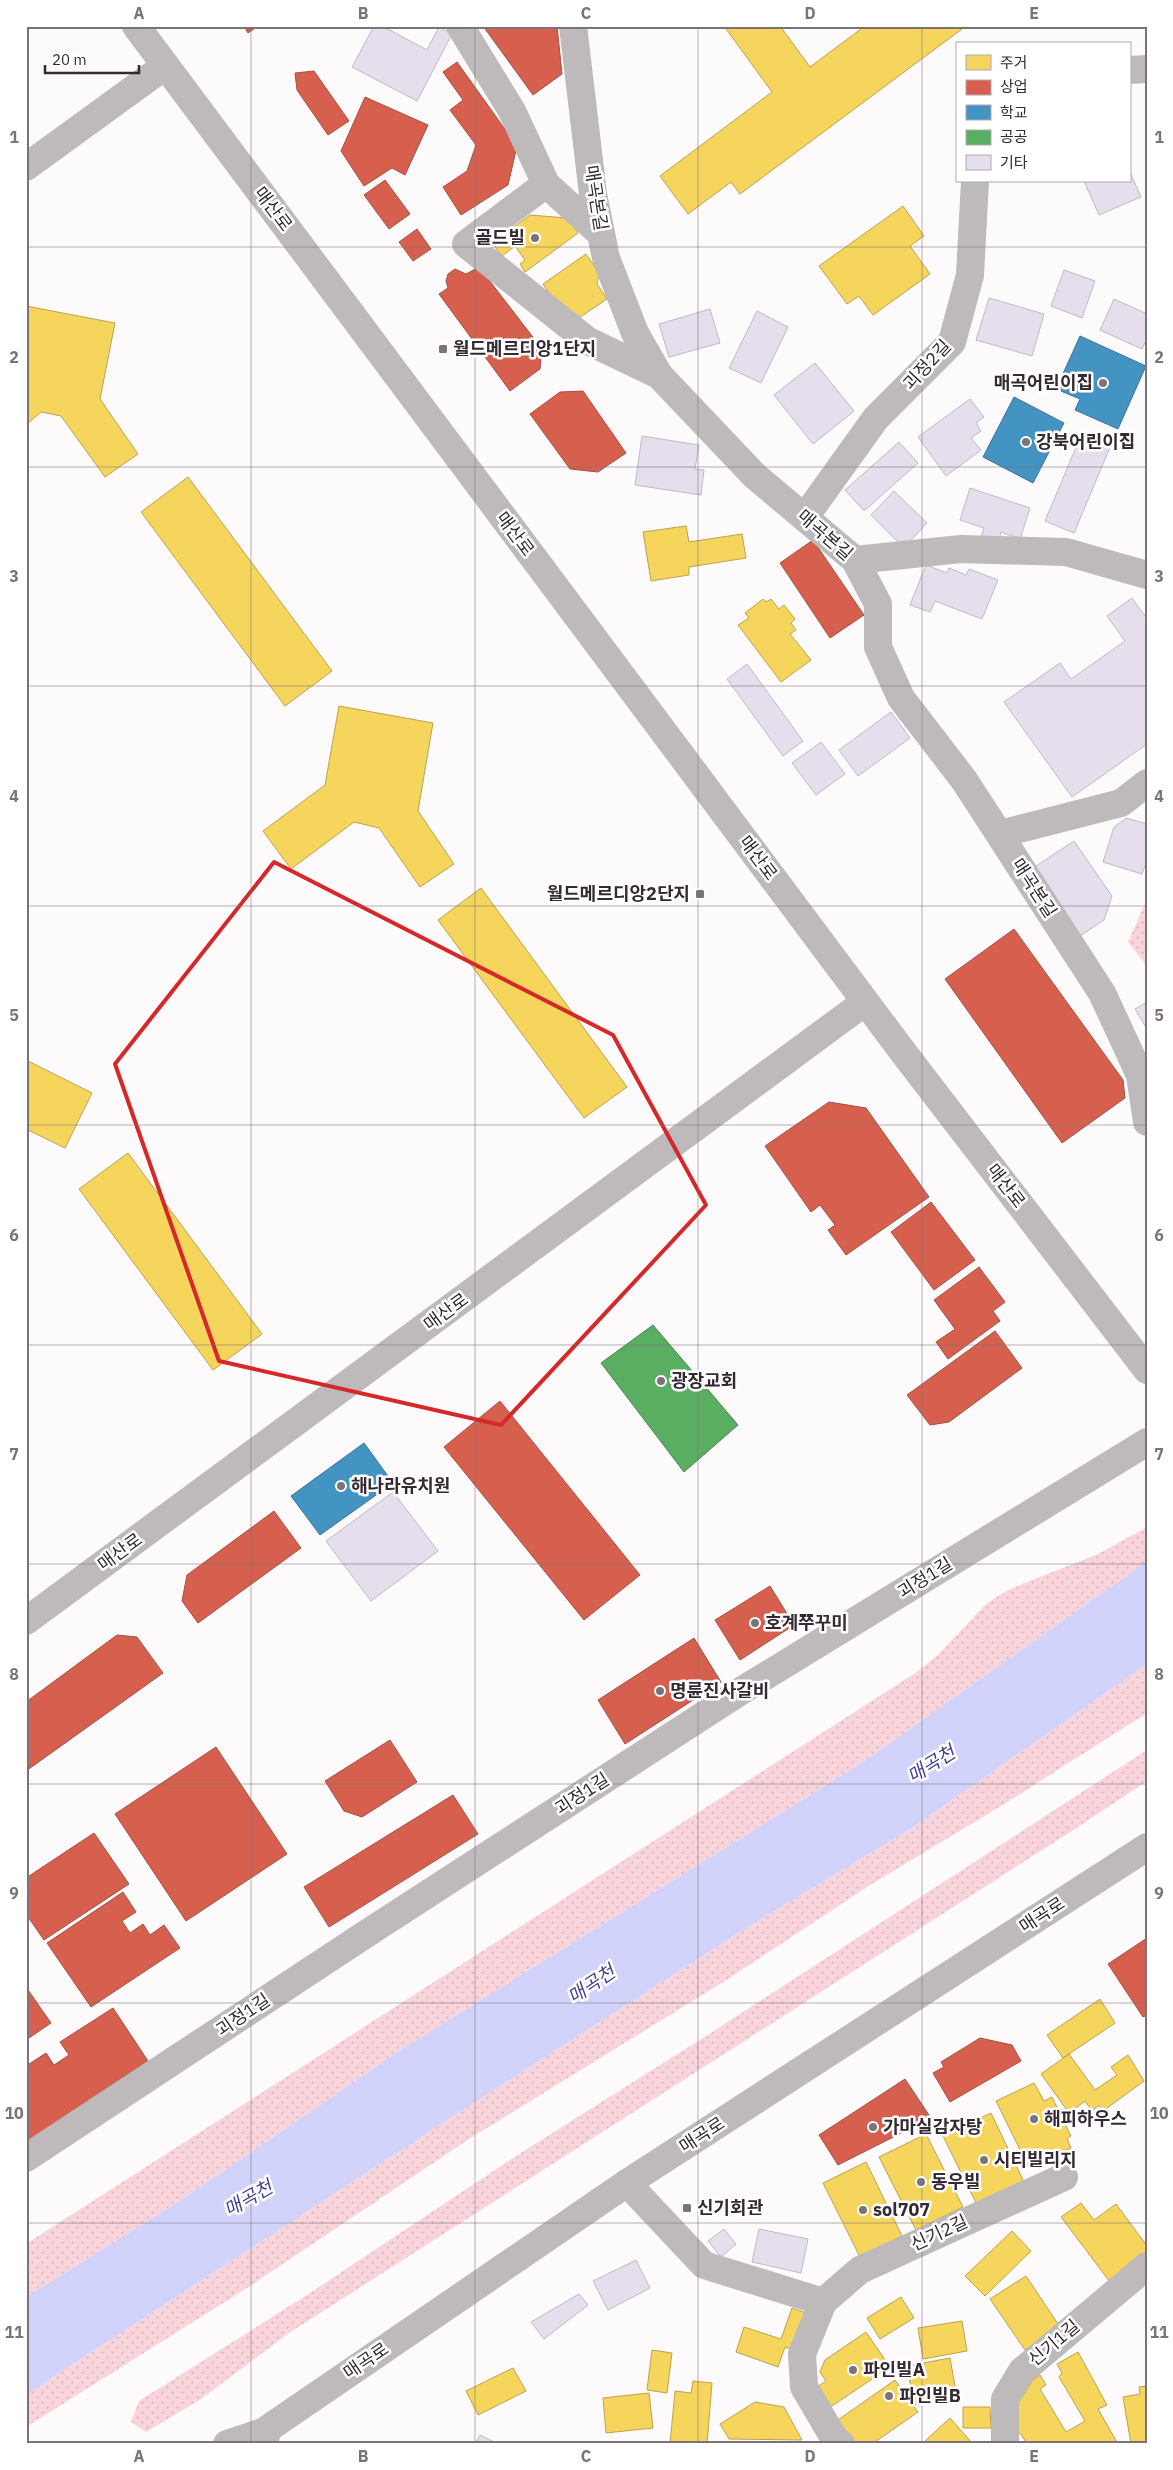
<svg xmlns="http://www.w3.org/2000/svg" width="1173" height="2470" viewBox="0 0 1173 2470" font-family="'IBM Plex Sans','Noto Sans KR',sans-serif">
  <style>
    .grass { fill: url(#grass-dots) }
    .water { fill: #d2d3fb }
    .homes { fill: #f6d55c; stroke: #bca250 }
    .shops { fill: #d6604d; stroke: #a55045 }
    .schools { fill: #4393c3; stroke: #3e7498 }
    .public { fill: #5aae61; stroke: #4e8653 }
    .building { fill: #e5deec; stroke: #bfbbc2 }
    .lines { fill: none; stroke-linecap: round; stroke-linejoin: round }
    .minor { stroke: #bebabc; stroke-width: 28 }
    .marked { fill: none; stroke: #d62828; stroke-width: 4; stroke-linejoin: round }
    .grid { fill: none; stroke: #7a7379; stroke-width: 1; stroke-opacity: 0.55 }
    .poi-dot { fill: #7a7379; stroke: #fff; stroke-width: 2 }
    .labels { text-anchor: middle; stroke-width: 5; stroke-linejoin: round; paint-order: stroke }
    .street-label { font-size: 18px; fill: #332a33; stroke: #fff }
    .poi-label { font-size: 18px; font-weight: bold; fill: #332a33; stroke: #fff; text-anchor: start }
    .water-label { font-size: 19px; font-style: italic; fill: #494294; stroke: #fff }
    .neatline { fill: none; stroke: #7a7379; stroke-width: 2 }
    .grid-label { font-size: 16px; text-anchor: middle; font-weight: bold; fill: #7a7379 }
  </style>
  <defs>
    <pattern id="grass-dots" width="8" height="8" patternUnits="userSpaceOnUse" patternTransform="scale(1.25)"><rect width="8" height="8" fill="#f9d5db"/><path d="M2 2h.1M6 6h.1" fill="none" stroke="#d6b7bc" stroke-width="1.8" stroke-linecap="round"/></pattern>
  </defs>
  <rect width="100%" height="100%" fill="#fdfafc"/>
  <!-- grass -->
  <g class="grass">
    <path d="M1147 899V966L1128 942Z"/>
    <path d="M1147 1527V1561L863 1762 399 2051 178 2202 26 2297V2244L917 1672 938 1655 983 1607 996 1597 1012 1588 1098 1554Z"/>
    <path d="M1147 1664V1713L1001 1806 870 1885 728 1979 469 2139 247 2288 26 2427V2395L449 2119 737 1934 912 1828Z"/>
    <path d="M1147 1750V1781L1075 1829 289 2333 201 2399 146 2432 131 2422 139 2401 307 2295 516 2156 706 2036Z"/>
  </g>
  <!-- water -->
  <path class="water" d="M1147 1561V1664L912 1828 737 1934 449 2119 26 2395V2297L178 2202 399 2051 863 1762Z"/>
  <!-- homes -->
  <g class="homes">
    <path d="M724 26H780L810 67 865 26H966L740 194 731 182 688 214 660 176 772 92Z"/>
    <path d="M903 206 924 236 910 246 930 274 873 315 859 296 847 304 819 266Z"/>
    <path d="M530 215 567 218 578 233 525 272 520 264 525 260 515 246 502 256 492 243Z"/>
    <path d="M586 254 599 273 597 284 607 299 570 324 543 284Z"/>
    <path d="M26 306 115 323 100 399 138 454 105 477 61 416 41 412 26 425Z"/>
    <path d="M188 477 332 671 285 706 141 512Z"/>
    <path d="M686 526 689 542 742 534 746 558 689 567V575L651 581 643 532Z"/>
    <path d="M763 599 766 602 771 599 779 609 784 605 795 619 791 623 796 630 790 634 811 660 781 682 738 625 749 618 745 613Z"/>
    <path d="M339 706 433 723 418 811 454 864 420 887 379 828 354 822 291 869 263 831 325 785Z"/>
    <path d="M481 888 627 1087 584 1118 438 920Z"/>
    <path d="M26 1060 92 1093 65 1148 26 1129Z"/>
    <path d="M128 1153 262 1334 213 1370 79 1189Z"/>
    <path d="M1100 1999 1115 2023 1063 2058 1047 2035Z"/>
    <path d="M1069 2054 1095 2090 1117 2075 1111 2067 1128 2055 1144 2081 1103 2111 1099 2105 1092 2111 1085 2101 1069 2113 1041 2074Z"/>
    <path d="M1034 2083 1044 2101 1052 2097 1071 2136 1067 2139 1071 2148 1029 2168 996 2101Z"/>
    <path d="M991 2113 1025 2184 978 2207 943 2136Z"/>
    <path d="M926 2134 963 2207 916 2230 879 2157Z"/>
    <path d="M866 2162 902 2236 860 2257 823 2183Z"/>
    <path d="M1081 2203 1094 2220 1116 2204 1147 2246V2255L1110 2282 1061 2217Z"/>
    <path d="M1012 2231 1031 2251 985 2296 965 2276Z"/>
    <path d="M1026 2276 1060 2327 1025 2350 990 2299Z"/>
    <path d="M901 2297 914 2318 880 2339 867 2318Z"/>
    <path d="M792 2308 806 2313 793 2350 785 2347 778 2367 736 2352 744 2327 781 2339Z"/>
    <path d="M962 2321 967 2351 923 2359 918 2328Z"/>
    <path d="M866 2332 890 2367 829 2408 819 2386 826 2381 820 2372 825 2360Z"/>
    <path d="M652 2350 672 2353 667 2393 647 2390Z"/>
    <path d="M1078 2352 1107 2405 1098 2409 1118 2444H1027L1021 2434 1017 2432 1013 2411 1033 2380 1040 2375 1046 2385 1040 2389 1066 2432 1085 2421 1059 2377 1062 2373 1057 2364Z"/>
    <path d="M950 2358 957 2397 914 2405 907 2366Z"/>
    <path d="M513 2368 526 2391 478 2415 466 2391Z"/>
    <path d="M895 2380 918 2412 872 2444H855L838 2420Z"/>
    <path d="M693 2381 712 2383 707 2444H670L675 2391 691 2393Z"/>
    <path d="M1147 2386V2444H1131L1123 2397 1140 2394 1139 2387Z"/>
    <path d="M649 2393 653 2428 606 2433 603 2398Z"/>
    <path d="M755 2402 784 2407 802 2440 729 2439 720 2424Z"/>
    <path d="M963 2407H990L991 2428H963Z"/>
    <path d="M950 2418 973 2444H925L924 2442Z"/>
  </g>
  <!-- shops -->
  <g class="shops">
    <path d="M244 26H258L248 33Z"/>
    <path d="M483 26H557L562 74 533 95Z"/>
    <path d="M457 62 517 146 508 185 461 215 443 187 467 171 476 145 450 110 463 100 443 72Z"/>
    <path d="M314 71 349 121 328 135 297 90 295 73Z"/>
    <path d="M365 97 428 125 405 175 392 168 364 186 341 151Z"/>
    <path d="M385 180 410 214 389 229 364 195Z"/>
    <path d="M417 229 431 249 413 261 399 242Z"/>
    <path d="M479 267 542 349 540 369 510 391 439 294 448 288 446 281 448 274 455 269 466 274Z"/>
    <path d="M583 391 626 453 598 472 570 469 530 414 560 392Z"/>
    <path d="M813 540 864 615 830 638 780 563Z"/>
    <path d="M1014 929 1123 1080 1125 1098 1062 1143 945 979Z"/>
    <path d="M829 1102 866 1108 929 1197 846 1255 828 1230 835 1225 820 1205 811 1212 765 1146Z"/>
    <path d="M931 1202 975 1260 934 1290 891 1232Z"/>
    <path d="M979 1267 1005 1302 993 1311 1000 1321 948 1359 936 1342 955 1329 934 1300Z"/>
    <path d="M995 1331 1022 1368 949 1422 930 1425 907 1395Z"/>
    <path d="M500 1401 640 1575 584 1620 444 1447Z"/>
    <path d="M274 1511 301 1548 198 1623 182 1601 187 1575Z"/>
    <path d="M770 1586 794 1625 740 1660 715 1620Z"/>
    <path d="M117 1635 137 1637 163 1673 26 1771V1702Z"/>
    <path d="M694 1638 721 1682 625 1744 598 1700Z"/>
    <path d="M390 1740 417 1782 362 1817 344 1811 325 1781Z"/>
    <path d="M216 1747 287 1854 186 1921 115 1814Z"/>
    <path d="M453 1795 478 1834 329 1927 304 1887Z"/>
    <path d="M94 1833 129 1884 44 1940 26 1914V1878Z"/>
    <path d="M123 1892 136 1912 122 1921 130 1933 143 1924 150 1935 164 1925 180 1948 91 2007 47 1943Z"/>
    <path d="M1147 1938V2015L1143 2017 1108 1964Z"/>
    <path d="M26 1987 51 2023 26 2040Z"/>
    <path d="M113 2008 148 2061 26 2142V2066L46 2053 54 2065 69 2055 60 2042Z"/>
    <path d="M980 2038 1012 2045 1021 2061 950 2102 933 2073 944 2067 941 2062Z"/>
    <path d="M905 2079 931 2118 838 2165 819 2135Z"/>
  </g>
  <!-- schools -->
  <g class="schools">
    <path d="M1080 336 1146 366 1118 429 1075 410 1080 399 1056 389Z"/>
    <path d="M1014 397 1064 423 1033 483 983 457Z"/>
    <path d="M364 1443 393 1483 320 1535 291 1496Z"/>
  </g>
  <!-- public -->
  <path class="public" d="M653 1325 738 1425 684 1472 601 1363Z"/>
  <!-- building -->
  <g class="building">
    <path d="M374 26H382L427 50 439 27 452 34 417 101 352 67Z"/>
    <path d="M1129 170 1141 197 1099 215 1084 181H1129Z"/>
    <path d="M1064 270 1095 281 1082 318 1051 306Z"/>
    <path d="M989 298 1044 314 1032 356 976 340Z"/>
    <path d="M1114 299 1147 314V338L1142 349 1100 330Z"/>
    <path d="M710 309 720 343 669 357 659 324Z"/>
    <path d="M757 311 788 327 761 383 729 368Z"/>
    <path d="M815 363 854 411 813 444 774 395Z"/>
    <path d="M970 399 984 417 976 423 981 431 971 438 981 450 946 476 918 437Z"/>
    <path d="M1082 433 1111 445 1074 533 1045 521Z"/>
    <path d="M642 436 699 445 695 469 704 470 701 495 635 485Z"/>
    <path d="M899 442 918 463 864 511 845 490Z"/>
    <path d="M970 488 1030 508 1020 539 1001 532 998 543 981 537 984 528 960 520Z"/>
    <path d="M894 491 927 523 904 548 871 515Z"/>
    <path d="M926 565 947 573 949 568 966 575 969 569 998 580 982 619 935 601 930 612 910 605Z"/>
    <path d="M1132 598 1147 619V744L1072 797 1004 702 1060 663 1071 679 1125 641 1107 616Z"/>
    <path d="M747 664 803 741 783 756 727 679Z"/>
    <path d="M891 712 910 738 858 776 839 750Z"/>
    <path d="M821 742 845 774 816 795 792 763Z"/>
    <path d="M1126 818 1147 824V860L1142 874 1103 862 1114 827Z"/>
    <path d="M1074 841 1112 896 1104 920 1080 936 1033 868Z"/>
    <path d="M1147 1002V1029L1135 1009Z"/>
    <path d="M393 1492 438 1551 371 1601 326 1541Z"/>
    <path d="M724 2229 736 2244 721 2257 708 2241Z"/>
    <path d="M759 2229 808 2239 801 2273 752 2262Z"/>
    <path d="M636 2260 650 2288 608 2310 593 2281Z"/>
    <path d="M579 2294 588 2305 544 2339 531 2322Z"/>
    <path d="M480 2435 498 2444H475Z"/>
  </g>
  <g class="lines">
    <!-- minor -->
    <g class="minor">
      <path d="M136 26 903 1052 1147 1370"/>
      <path d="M460 26 512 111 546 184 601 234"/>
      <path d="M573 26 593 194 606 258 635 333 659 375 755 476 855 560 878 604V647L901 698 964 780 1102 993 1140 1075 1147 1122"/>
      <path d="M1129 70 1147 69"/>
      <path d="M26 167 165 66"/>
      <path d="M546 184 466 244 588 341 659 375"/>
      <path d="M805 517 876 418 952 342 970 275 975 181"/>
      <path d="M855 560 961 549 1066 552 1147 575"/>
      <path d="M1000 834 1121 803 1147 783"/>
      <path d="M26 1621 865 1002"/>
      <path d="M26 2158 369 1932 741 1691 1147 1442"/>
      <path d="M627 2183 704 2265 823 2302"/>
      <path d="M227 2444 263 2432 266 2436"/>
      <path d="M251 2444 263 2432 627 2183 1147 1847"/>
      <path d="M841 2444 834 2438 804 2387 802 2354 823 2302 860 2270 1064 2177"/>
      <path d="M1005 2444V2399L1022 2371 1147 2266"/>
    </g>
  </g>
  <!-- marked area -->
  <path class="marked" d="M274 862 613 1035 706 1205 501 1425 219 1361 115 1064Z"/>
  <!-- grid -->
  <path class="grid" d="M251 26V2444M475 26V2444M698 26V2444M922 26V2444M26 247H1147M26 467H1147M26 686H1147M26 906H1147M26 1125H1147M26 1345H1147M26 1564H1147M26 1784H1147M26 2003H1147M26 2223H1147"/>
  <!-- markers -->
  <g class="poi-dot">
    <circle cx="535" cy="238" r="5"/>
    <rect x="438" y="344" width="10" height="10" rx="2.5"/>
    <circle cx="1103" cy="383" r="5"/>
    <circle cx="1026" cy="442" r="5"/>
    <rect x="695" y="889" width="10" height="10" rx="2.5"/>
    <circle cx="661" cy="1381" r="5"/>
    <circle cx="341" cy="1486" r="5"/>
    <circle cx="755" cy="1623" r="5"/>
    <circle cx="660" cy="1691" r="5"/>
    <circle cx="1034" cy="2119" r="5"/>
    <circle cx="873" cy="2127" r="5"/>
    <circle cx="984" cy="2160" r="5"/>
    <circle cx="921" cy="2182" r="5"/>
    <rect x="682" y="2203" width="10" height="10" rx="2.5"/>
    <circle cx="863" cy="2210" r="5"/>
    <circle cx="853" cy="2370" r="5"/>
    <circle cx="889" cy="2396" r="5"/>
  </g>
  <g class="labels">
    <!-- street labels -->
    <g class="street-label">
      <text transform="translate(596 198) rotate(81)" y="6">매곡본길</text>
      <text transform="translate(273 209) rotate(53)" y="6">매산로</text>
      <text transform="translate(927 365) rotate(-47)" y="6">괴정2길</text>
      <text transform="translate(515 534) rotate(53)" y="6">매산로</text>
      <text transform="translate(825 535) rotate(41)" y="6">매곡본길</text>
      <text transform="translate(758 858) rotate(53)" y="6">매산로</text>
      <text transform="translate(1034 888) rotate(57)" y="6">매곡본길</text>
      <text transform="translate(1006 1186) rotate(52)" y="6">매산로</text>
      <text transform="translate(446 1312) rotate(-36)" y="6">매산로</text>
      <text transform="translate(120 1552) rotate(-36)" y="6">매산로</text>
      <text transform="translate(925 1578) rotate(-32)" y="6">괴정1길</text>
      <text transform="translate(582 1794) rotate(-33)" y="6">괴정1길</text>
      <text transform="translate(1042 1915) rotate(-33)" y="6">매곡로</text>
      <text transform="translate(243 2015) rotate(-34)" y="6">괴정1길</text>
      <text transform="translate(702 2135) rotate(-33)" y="6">매곡로</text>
      <text transform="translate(939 2233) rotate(-25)" y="6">신기2길</text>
      <text transform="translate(1054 2343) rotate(-40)" y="6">신기1길</text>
      <text transform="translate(366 2361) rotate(-34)" y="6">매곡로</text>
    </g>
    <!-- poi labels -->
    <g class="poi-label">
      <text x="525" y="244" text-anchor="end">골드빌</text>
      <text x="453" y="355">월드메르디앙1단지</text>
      <text x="1093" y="389" text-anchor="end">매곡어린이집</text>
      <text x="1036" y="448">강북어린이집</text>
      <text x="690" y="900" text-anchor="end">월드메르디앙2단지</text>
      <text x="671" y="1387">광장교회</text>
      <text x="351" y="1492">해나라유치원</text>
      <text x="765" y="1629">호계쭈꾸미</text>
      <text x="670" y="1697">명륜진사갈비</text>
      <text x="1044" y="2125">해피하우스</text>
      <text x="883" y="2133">가마실감자탕</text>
      <text x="994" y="2166">시티빌리지</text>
      <text x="931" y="2188">동우빌</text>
      <text x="697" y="2214">신기회관</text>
      <text x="873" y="2216">sol707</text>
      <text x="863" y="2376">파인빌A</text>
      <text x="899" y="2402">파인빌B</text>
    </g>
    <!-- water labels -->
    <g class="water-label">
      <text transform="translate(931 1764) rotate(-32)" y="7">매곡천</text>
      <text transform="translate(591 1984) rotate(-34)" y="7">매곡천</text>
      <text transform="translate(248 2198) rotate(-30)" y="7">매곡천</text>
    </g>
  </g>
  <!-- border -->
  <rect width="1173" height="2470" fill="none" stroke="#ffffff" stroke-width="55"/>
  <!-- legend -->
  <rect x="956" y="42" width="175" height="140" fill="#ffffff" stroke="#adaaad"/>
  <rect x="966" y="55" width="25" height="15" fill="#f6d55c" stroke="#adaaad"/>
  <text x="1000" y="68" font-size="15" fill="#332a33">주거</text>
  <rect x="966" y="80" width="25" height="15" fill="#d6604d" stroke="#adaaad"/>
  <text x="1000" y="92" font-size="15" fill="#332a33">상업</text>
  <rect x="966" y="105" width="25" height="15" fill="#4393c3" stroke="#adaaad"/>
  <text x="1000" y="118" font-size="15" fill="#332a33">학교</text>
  <rect x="966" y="130" width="25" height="15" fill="#5aae61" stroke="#adaaad"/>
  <text x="1000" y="142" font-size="15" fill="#332a33">공공</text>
  <rect x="966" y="155" width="25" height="15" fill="#e5deec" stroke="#adaaad"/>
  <text x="1000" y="168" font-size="15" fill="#332a33">기타</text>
  <!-- scale -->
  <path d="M45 65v8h94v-8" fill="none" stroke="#332a33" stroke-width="2.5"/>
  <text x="52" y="65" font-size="15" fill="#332a33" stroke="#ffffff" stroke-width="4" paint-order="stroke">20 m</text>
  <rect x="28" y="28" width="1118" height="2414" class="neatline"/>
  <g class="grid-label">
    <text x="139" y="19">A</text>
    <text x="363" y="19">B</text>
    <text x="586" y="19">C</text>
    <text x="810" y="19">D</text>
    <text x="1034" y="19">E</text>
    <text x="14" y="143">1</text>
    <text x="1159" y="143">1</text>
    <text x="14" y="363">2</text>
    <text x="1159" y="363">2</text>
    <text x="14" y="582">3</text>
    <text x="1159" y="582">3</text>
    <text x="14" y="802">4</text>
    <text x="1159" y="802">4</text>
    <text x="14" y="1021">5</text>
    <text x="1159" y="1021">5</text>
    <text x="14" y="1241">6</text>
    <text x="1159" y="1241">6</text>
    <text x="14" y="1460">7</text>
    <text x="1159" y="1460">7</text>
    <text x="14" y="1680">8</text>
    <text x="1159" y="1680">8</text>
    <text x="14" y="1899">9</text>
    <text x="1159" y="1899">9</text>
    <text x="14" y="2119">10</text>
    <text x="1159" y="2119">10</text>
    <text x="14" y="2338">11</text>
    <text x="1159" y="2338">11</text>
    <text x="139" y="2462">A</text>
    <text x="363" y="2462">B</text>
    <text x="586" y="2462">C</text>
    <text x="810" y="2462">D</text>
    <text x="1034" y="2462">E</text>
  </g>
</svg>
